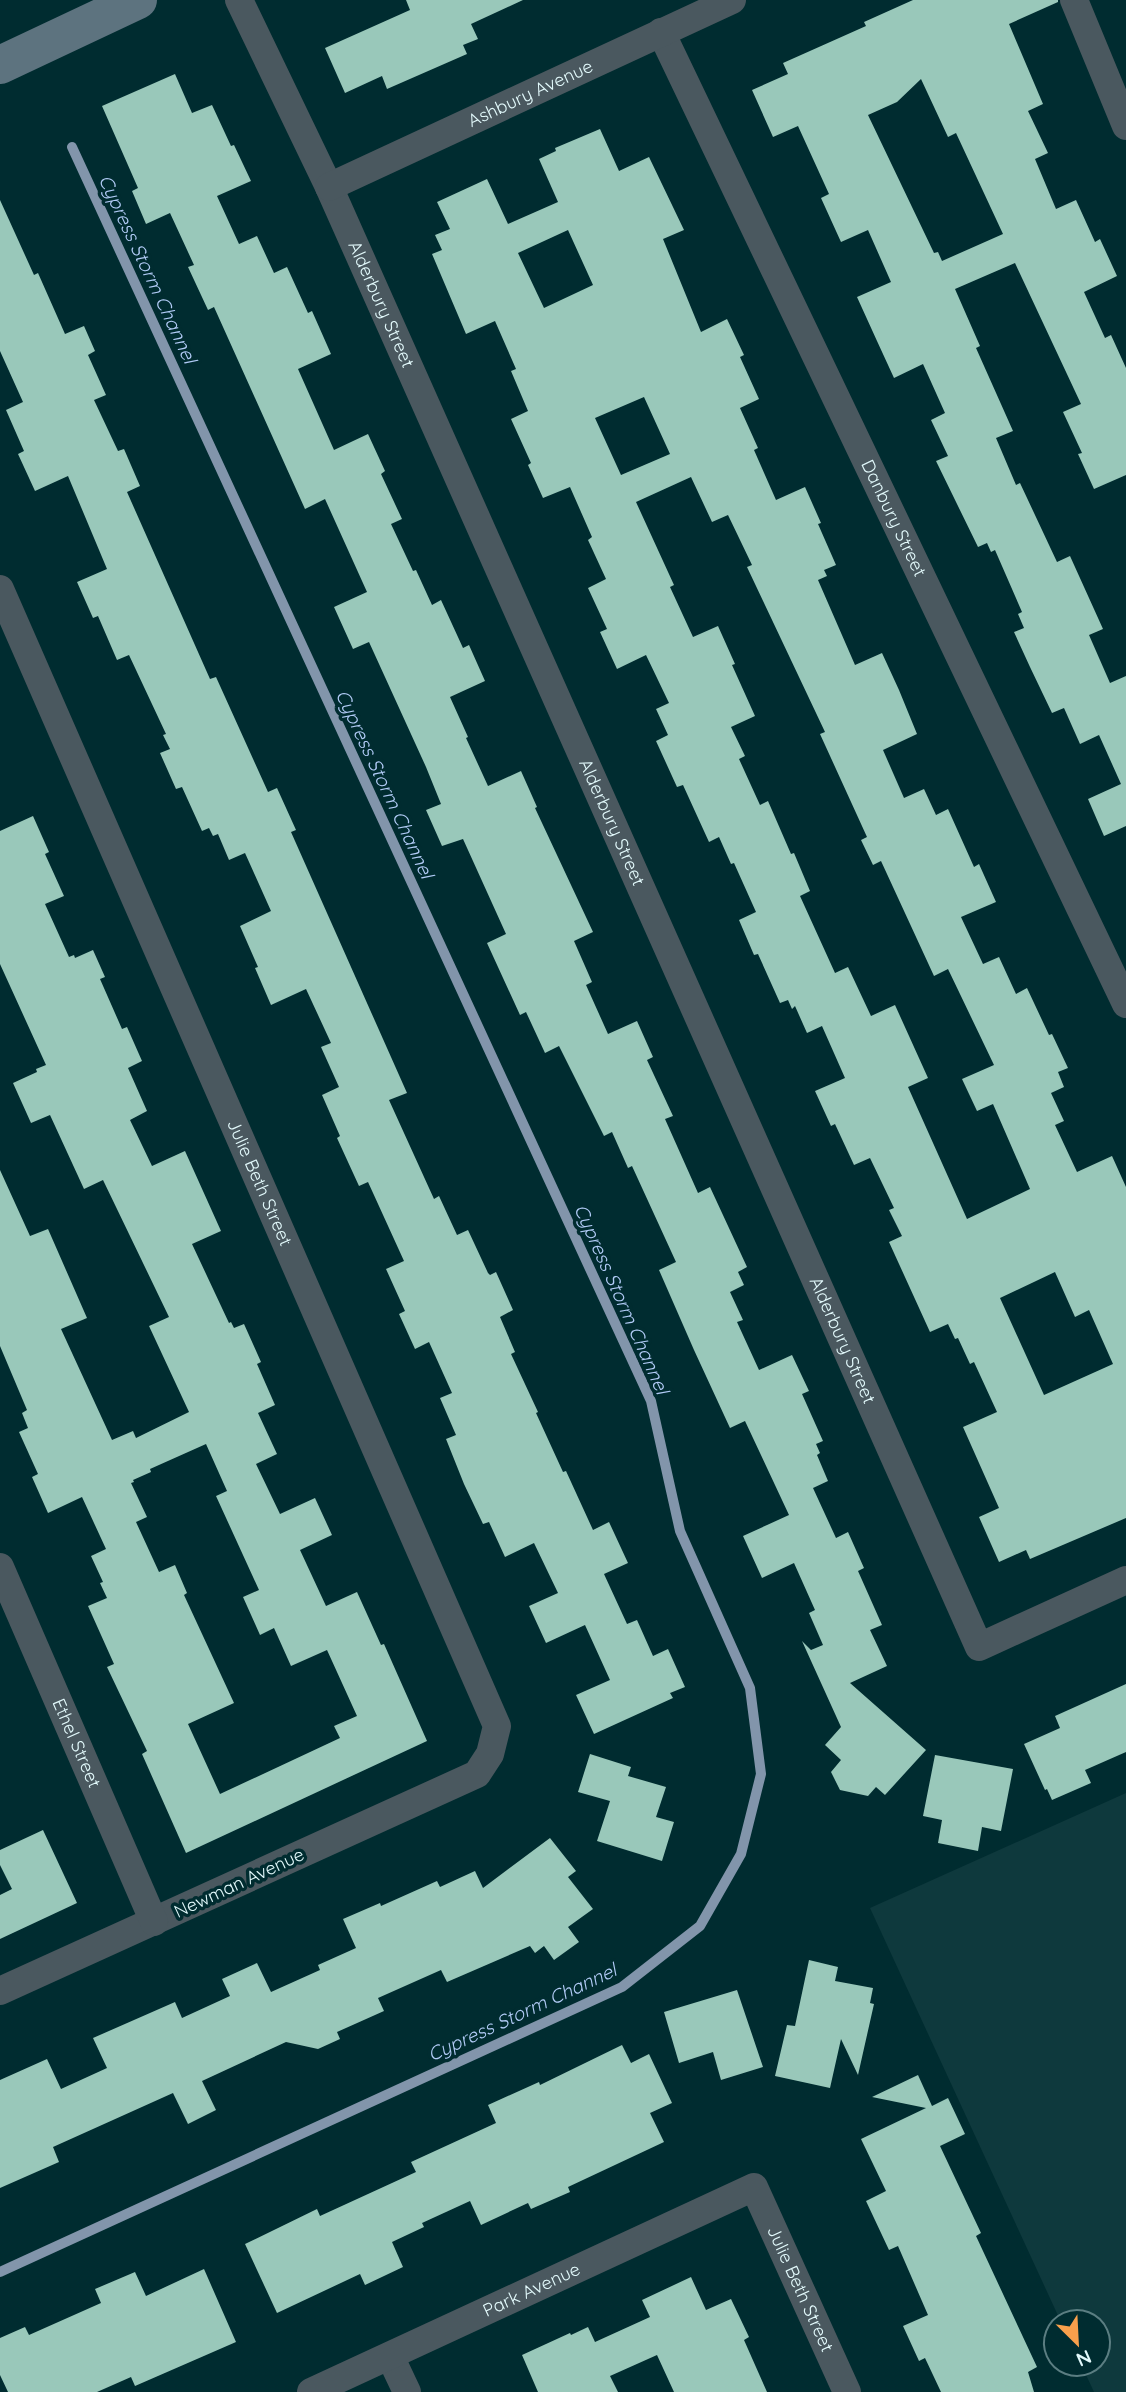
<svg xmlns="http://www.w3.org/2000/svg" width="1126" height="2392" viewBox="0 0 1126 2392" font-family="Quicksand,sans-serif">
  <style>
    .built { fill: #0e393d }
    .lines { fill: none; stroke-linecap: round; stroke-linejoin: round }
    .stream { stroke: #8295ab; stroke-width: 10 }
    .building { fill: #99c8ba; fill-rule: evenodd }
    .street { stroke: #4a585f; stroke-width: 28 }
    .secondary { stroke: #5d737f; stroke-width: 38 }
    .labels { text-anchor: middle; stroke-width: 7; stroke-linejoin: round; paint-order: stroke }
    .street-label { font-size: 18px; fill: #e3fafc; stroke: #002c30 }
    .water-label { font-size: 19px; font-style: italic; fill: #b2ccf7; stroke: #002c30 }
  </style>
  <rect width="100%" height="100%" fill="#002c30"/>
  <!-- built -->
  <path class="built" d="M1126 1793V2392H1094L1081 2364H1098V2322H1061L870 1908Z"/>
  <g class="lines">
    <!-- stream -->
    <path class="stream" d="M0 2272 622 1987 700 1926 741 1854 761 1774 750 1688 680 1531 651 1401 72 147"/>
  </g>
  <!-- building -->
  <g class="building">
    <path d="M406 0H523L471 24 478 39 463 45 467 54 387 89 382 76 345 93 325 48 410 10Z"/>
    <path d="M913 0H1058V2L1009 24 1043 104 1028 111 1048 153 1035 159 1056 209 1076 200 1095 242 1100 239 1117 276 1084 292 1105 338 1111 335 1126 368V475L1094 489 1078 454 1082 453 1063 412 1081 404 1015 263 955 289 980 346 976 348 1013 431 996 438 1016 485 1020 483 1057 562 1070 556 1103 629 1089 635 1110 683 1126 676V826L1104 836 1088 799 1121 784 1099 735 1080 744 1064 708 1052 713 1030 667 1014 632 1024 628 1018 614 1022 612 995 550 991 552 987 543 978 547 936 461 948 456 931 420 945 413 923 364 894 378 877 341 857 297 891 282 868 230 841 242 821 198 829 194 798 126 773 137 752 90 788 74 783 63 866 26 864 22ZM921 79 948 137 956 133 1003 234 942 261 938 252 934 253 868 115 897 102Z"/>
    <path d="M175 74 192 113 212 105 231 146 234 145 251 181 217 196 239 244 257 236 274 273 287 267 308 313 312 311 331 354 298 369 334 450 368 434 385 471 381 474 402 519 391 524 413 571 416 570 432 605 441 600 463 648 469 645 485 681 450 697 468 737 466 738 488 786 521 771 537 807 535 808 593 932 574 941 592 982 586 985 608 1034 637 1021 653 1057 647 1060 673 1116 665 1119 698 1193 710 1187 747 1267 738 1272 744 1285 730 1292 743 1320 737 1322 759 1370 792 1355 809 1391 802 1394 823 1441 816 1444 820 1453 817 1455 828 1481 813 1488 836 1538 848 1532 864 1568 858 1571 882 1625 870 1630 887 1666 850 1683 926 1750 885 1795 876 1787 868 1796 840 1790 831 1772 841 1760 825 1745 841 1727 802 1641 811 1650 823 1645 809 1613 815 1610 794 1563 762 1578 743 1536 789 1515 745 1421 730 1428 694 1350 659 1270 676 1262 632 1166 628 1168 612 1132 604 1136 559 1046 545 1053 526 1012 520 1015 487 943 506 934 463 839 442 846 426 810 441 804 426 767 369 642 353 649 334 607 367 592 325 499 305 509 214 307 208 310 188 267 194 265 170 213 146 224 132 191 138 188 102 106Z"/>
    <path d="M600 129 619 171 649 157 684 230 663 239 701 332 727 319 744 355 740 357 759 399 740 408 758 448 754 450 776 500 805 487 821 523 818 524 836 565 824 570 827 576 818 580 855 665 882 653 899 690 917 734 883 750 904 798 924 789 936 815 948 809 974 867 979 864 996 902 961 917 983 964 999 957 1016 994 1027 988 1049 1035 1052 1034 1068 1068 1058 1072 1064 1087 1051 1093 1064 1121 1055 1125 1077 1172 1112 1156 1126 1187V1518L1030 1559 1026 1550 999 1562 979 1517 999 1508 963 1427 997 1412 974 1362 970 1364 958 1338 955 1339 948 1324 930 1332 889 1242 902 1236 889 1210 894 1208 870 1158 854 1165 835 1124 831 1126 815 1091 845 1078 822 1026 807 1033 795 1006 792 1009 788 1000 780 1003 758 954 754 955 739 920 756 912 734 863 731 864 719 837 709 842 683 785 677 787 656 741 668 735 656 709 669 703 646 655 617 669 600 632 607 629 588 588 606 579 588 540 592 537 570 487 543 498 528 465 531 463 511 419 528 411 511 371 516 369 495 321 466 334 432 254 442 250 435 235 450 229 437 202 487 179 508 224 558 202 539 159 556 151 555 148ZM568 230 593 285 544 308 518 253ZM644 397 670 454 621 475 595 418ZM691 477 712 522 728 515 752 565 747 567 825 732 820 734 867 837 861 840 873 865 881 861 934 976 948 969 994 1065 962 1079 977 1111 993 1104 1030 1189 967 1219 908 1087 928 1078 895 1005 871 1016 848 967 835 973 800 896 810 891 794 853 791 854 768 801 760 805 739 759 745 756 731 727 755 716 732 665 735 664 718 626 693 637 670 587 674 585 636 502ZM1055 1272 1075 1317 1089 1310 1113 1364 1044 1395 1000 1298Z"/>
    <path d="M0 200 34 275 38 273 65 334 84 326 95 351 88 355 106 395 94 400 118 451 124 449 140 486 127 492 210 679 216 677 268 792 277 788 296 830 291 832 407 1093 389 1100 434 1199 439 1196 457 1235 468 1230 488 1273 490 1275 496 1272 513 1310 500 1317 515 1352 511 1354 538 1412 536 1413 563 1472 566 1471 593 1530 609 1522 628 1563 604 1574 627 1624 637 1620 653 1656 668 1649 685 1687 670 1693 673 1698 594 1734 576 1695 610 1680 585 1625 546 1643 529 1606 558 1593 534 1543 505 1557 489 1522 483 1524 464 1484 446 1439 456 1435 440 1398 452 1393 429 1342 415 1349 399 1314 405 1311 386 1269 404 1261 368 1182 359 1186 337 1138 340 1136 322 1095 339 1087 321 1047 331 1043 306 989 271 1005 255 968 258 967 240 926 271 911 245 853 229 860 218 834 213 836 209 828 202 831 182 787 176 789 160 753 170 749 163 735 166 734 129 655 117 660 98 616 93 618 77 582 107 569 68 476 35 491 18 454 24 451 6 410 23 402 0 351Z"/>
    <path d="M33 816 49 852 45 854 64 896 45 904 69 957 74 955 75 958 93 950 105 977 100 979 122 1029 127 1027 142 1061 128 1068 147 1111 130 1120 152 1166 185 1151 221 1231 192 1244 229 1323 231 1322 234 1328 244 1324 261 1362 257 1364 275 1405 258 1413 277 1454 256 1464 280 1514 315 1498 332 1535 300 1550 326 1606 357 1592 381 1645 384 1644 427 1741 186 1853 142 1754 147 1751 107 1667 114 1664 88 1606 107 1598 100 1583 103 1582 91 1556 106 1549 82 1497 48 1513 32 1477 38 1474 19 1432 28 1428 22 1413 27 1410 0 1346V1170L30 1236 48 1229 87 1318 61 1329 112 1440 133 1431 136 1438 189 1412 149 1326 169 1317 103 1180 84 1189 50 1115 31 1123 13 1083 37 1072 36 1069 46 1065 0 964V831ZM206 1444 227 1491 216 1496 259 1590 243 1597 260 1635 274 1628 291 1666 327 1650 357 1716 334 1726 340 1738 220 1794 188 1724 234 1703 184 1595 187 1593 175 1565 159 1572 136 1522 147 1517 131 1483 134 1482 133 1480 151 1472 150 1469Z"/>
    <path d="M1126 1684V1752L1085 1770 1091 1783 1052 1800 1047 1789 1045 1790 1024 1744 1060 1728 1055 1716Z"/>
    <path d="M590 1754 631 1767 628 1776 666 1787 656 1817 674 1822 662 1861 597 1841 610 1801 578 1792Z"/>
    <path d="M935 1755 1013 1769 1001 1831 982 1827 978 1851 938 1843 942 1820 923 1816Z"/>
    <path d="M43 1830 77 1903 0 1939V1895L12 1889 0 1865V1850Z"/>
    <path d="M550 1838 576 1871 568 1877 593 1909 568 1927 579 1942 554 1960 544 1946 535 1953 530 1946 447 1982 441 1970 378 1998 384 2011 337 2032 340 2039 318 2049 286 2042 202 2081 216 2110 188 2124 173 2093 53 2147 59 2162 0 2188V2080L47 2059 61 2089 107 2068 93 2038 175 2002 182 2018 230 1996 222 1979 257 1963 271 1992 320 1970 318 1965 356 1948 343 1919 380 1903 381 1906 437 1881 440 1887 475 1871 483 1888Z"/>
    <path d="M809 1960 838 1967 835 1981 873 1988 870 2003 874 2004 858 2075 841 2039 830 2088 775 2076 787 2025 795 2026Z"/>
    <path d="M737 1990 763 2067 721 2080 713 2052 679 2063 664 2012Z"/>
    <path d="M622 2045 631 2063 649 2054 672 2103 650 2113 664 2142 568 2187 570 2192 531 2209 528 2203 481 2225 470 2201 422 2223 424 2227 392 2242 403 2267 365 2285 360 2274 277 2313 245 2244 317 2209 320 2216 416 2172 411 2162 496 2123 488 2105 539 2082 540 2085Z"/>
    <path d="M918 2075 932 2106 948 2098 965 2134 940 2146 981 2233 976 2236 1037 2367 1028 2372 1034 2392H941L925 2358 919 2361 903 2326 928 2315 898 2246 889 2250 866 2201 886 2191 861 2139 926 2108 872 2097Z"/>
    <path d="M204 2269 236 2342 135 2386 131 2377 97 2392H8L0 2375V2338L25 2327 29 2335 101 2303 95 2289 135 2272 146 2296Z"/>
    <path d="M691 2277 706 2310 731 2299 749 2337 744 2340 767 2392H674L657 2355 610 2376 618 2392H538L522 2355 570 2333 571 2335 588 2327 595 2342 650 2317 642 2300Z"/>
  </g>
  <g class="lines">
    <!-- street -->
    <g class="street">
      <path id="s1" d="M239 0 329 187 979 1647 1126 1580"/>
      <path d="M1074 0 1126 126"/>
      <path id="s2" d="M661 32 1126 1004"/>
      <path id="s3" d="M329 187 732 0"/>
      <path id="s4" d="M0 589 497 1726 490 1754 477 1774 0 1991"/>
      <path id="s5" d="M0 1567 154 1922"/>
      <path d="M390 2356 407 2392"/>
      <path id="s6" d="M311 2392 754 2187 847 2392"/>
    </g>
    <!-- secondary -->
    <path class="secondary" d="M0 65 138 0"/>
  </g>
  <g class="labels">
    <!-- street labels -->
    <g class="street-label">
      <text dy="6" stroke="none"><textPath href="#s3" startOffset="222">Ashbury Avenue</textPath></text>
      <text dy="6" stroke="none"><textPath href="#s1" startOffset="336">Alderbury Street</textPath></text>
      <text dy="6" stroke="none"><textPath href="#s2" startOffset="539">Danbury Street</textPath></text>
      <text dy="6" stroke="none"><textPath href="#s1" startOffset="903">Alderbury Street</textPath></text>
      <text dy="6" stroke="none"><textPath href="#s4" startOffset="648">Julie Beth Street</textPath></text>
      <text dy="6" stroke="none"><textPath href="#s1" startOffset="1470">Alderbury Street</textPath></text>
      <text dy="6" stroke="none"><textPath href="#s5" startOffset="192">Ethel Street</textPath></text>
      <text transform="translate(239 1883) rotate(-25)" y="6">Newman Avenue</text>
      <text dy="6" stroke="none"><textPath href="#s6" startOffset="243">Park Avenue</textPath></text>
      <text dy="6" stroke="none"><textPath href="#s6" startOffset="600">Julie Beth Street</textPath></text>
    </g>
    <!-- water labels -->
    <g class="water-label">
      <text transform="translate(148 269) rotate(65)" y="7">Cypress Storm Channel</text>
      <text transform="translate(385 784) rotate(65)" y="7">Cypress Storm Channel</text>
      <text transform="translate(622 1299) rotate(66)" y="7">Cypress Storm Channel</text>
      <text transform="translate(522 2012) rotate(-25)" y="7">Cypress Storm Channel</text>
    </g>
  </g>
  <!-- north arrow -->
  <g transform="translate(1077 2343) rotate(156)"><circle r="33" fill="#002c30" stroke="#5b7e82" stroke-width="2"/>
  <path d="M0-5L12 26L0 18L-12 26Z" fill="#f9a04c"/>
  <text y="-10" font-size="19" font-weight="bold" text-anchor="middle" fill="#e3fafc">N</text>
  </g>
</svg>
